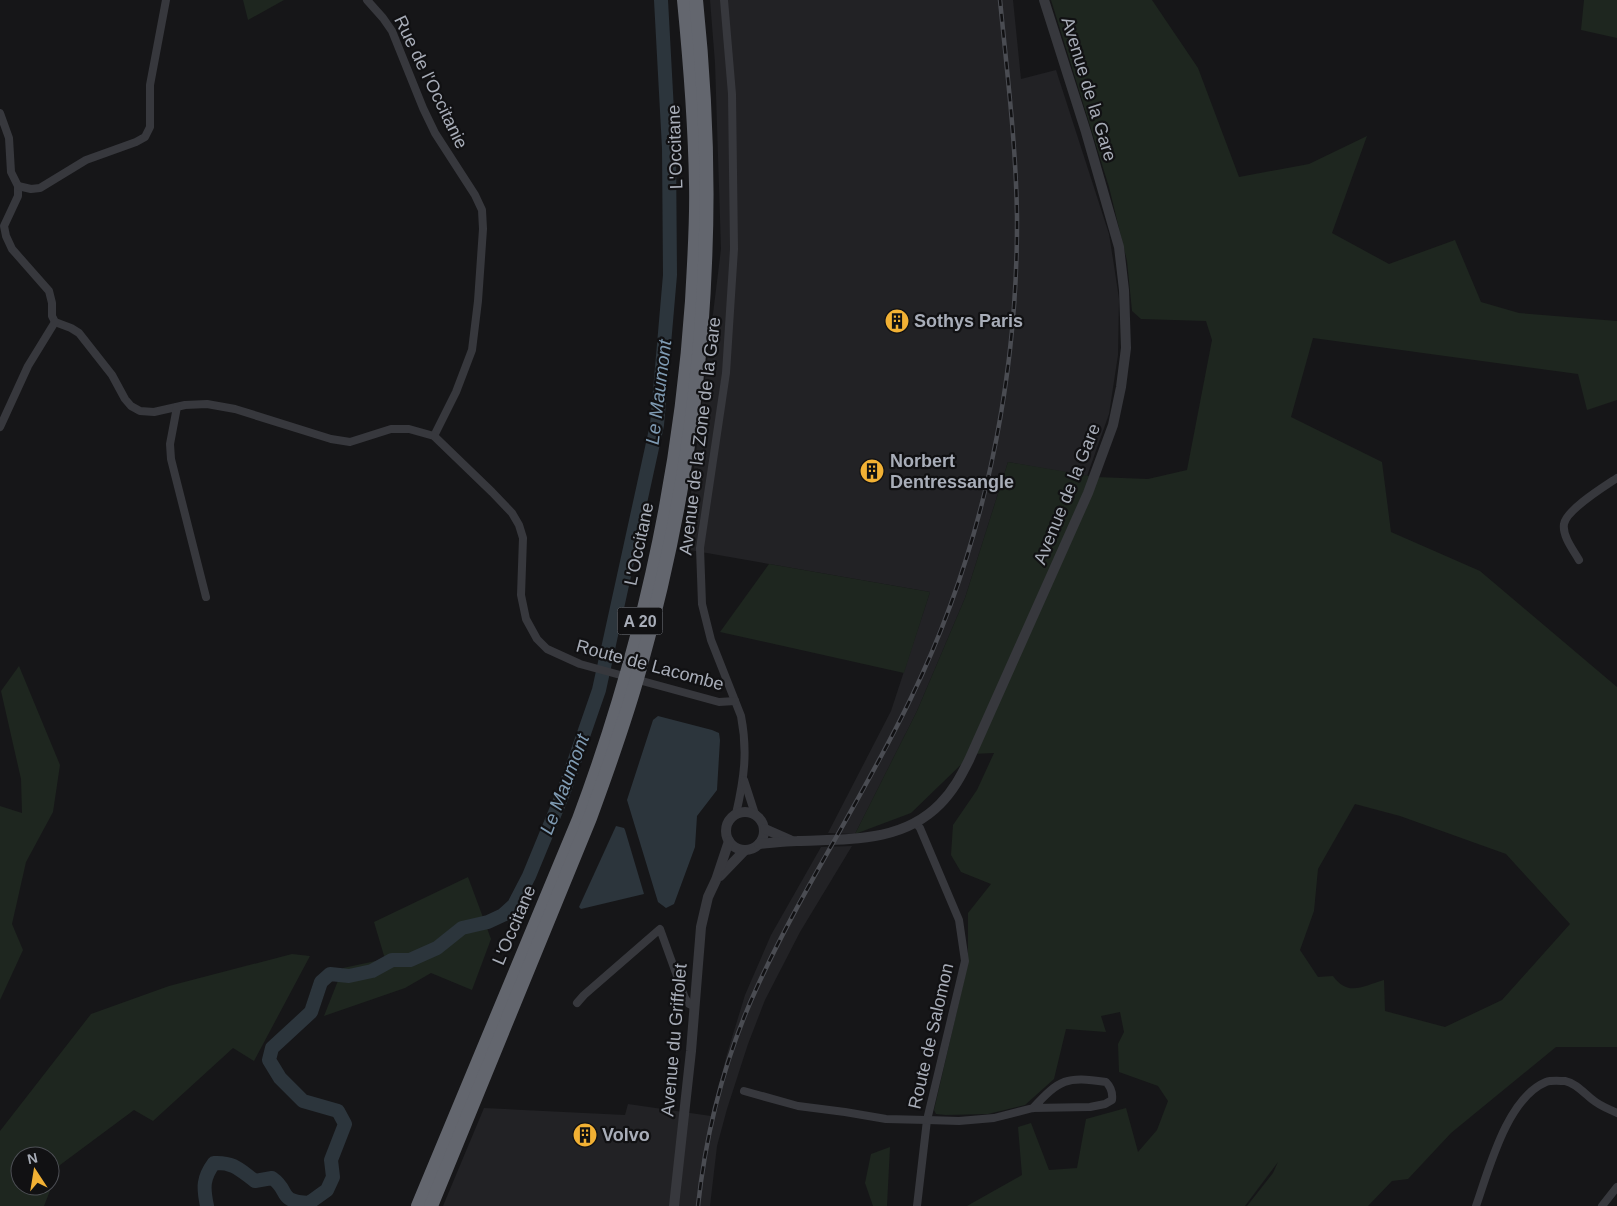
<svg xmlns="http://www.w3.org/2000/svg" width="1617" height="1206" viewBox="0 0 1617 1206" font-family="Helvetica,sans-serif">
  <style>
    .built { fill: #222225 }
    .green { fill: #1e261f; fill-rule: evenodd }
    .water { fill: #2c353c }
    .lines { fill: none; stroke-linecap: round; stroke-linejoin: round }
    .river { stroke: #2c353c; stroke-width: 14 }
    .minor { stroke: #37383d; stroke-width: 8 }
    .tertiary { stroke: #37383d; stroke-width: 10 }
    .motorway { stroke: #63666e; stroke-width: 14 }
    .rail-casing { stroke: #4a4c52; stroke-width: 4.5 }
    .rail { stroke: #111113; stroke-width: 2.5; stroke-dasharray: 8; stroke-linecap: butt }
    .labels { text-anchor: middle; stroke-width: 4.5; stroke-linejoin: round; paint-order: stroke }
    .shield { fill: #111113; stroke: #7b7e86; stroke-width: 1 }
    .shield-label { font-size: 16px; font-weight: bold; fill: #a8adb8 }
    .street-label { font-size: 18px; fill: #a8adb8; stroke: #111113 }
    .poi-label { font-size: 18px; font-weight: bold; fill: #a8adb8; stroke: #111113; text-anchor: start }
    .water-label { font-size: 19px; font-style: italic; fill: #7f9bb3; stroke: #111113 }
  </style>
  <rect width="100%" height="100%" fill="#161618"/>
  <!-- built -->
  <g class="built">
    <path d="M710 0H1013L1021 79 1056 70 1109 234 1115 272 1119 299 1118 355 1109 414 1087 476 1008 462 965 598 917 711 855 834 828 833 891 711 930 592 684 549 721 249 715 63Z"/>
    <path d="M852 846 800 932 765 1000 748 1044 727 1109 717 1146 710 1206H443L484 1108 625 1115 628 1104 711 1116 727 1054 745 995 771 935 821 847Z"/>
  </g>
  <!-- green -->
  <g class="green">
    <path d="M243 0H284L248 20Z"/>
    <path d="M1051 0H1152L1198 68 1239 177 1309 164 1367 136 1332 233 1389 264 1455 240 1481 302 1519 313 1617 321V400L1587 410 1578 374 1313 338 1291 417 1382 462 1391 532 1480 571 1617 687V1047H1556L1451 1133 1408 1179 1392 1181 1368 1206H1247L1273 1173 1278 1162 1245 1206H967L1022 1175 1018 1127 1031 1123 1049 1170 1077 1168 1086 1119 1126 1108 1138 1152 1157 1130 1168 1101 1158 1086 1119 1072 1118 1044 1124 1032 1120 1012 1101 1016 1106 1032 1066 1029 1054 1079 1025 1105 988 1114 946 1115 936 1114 934 1110 968 963V913L991 884 961 872 951 855 953 825 977 790 994 753 972 754 911 813 855 834 917 711 965 598 1008 462 1096 477 1148 479 1187 470 1212 340 1206 321 1141 319 1132 311 1127 261 1109 187ZM1355 804 1400 816 1506 854 1570 924 1502 1000 1445 1027 1385 1011 1384 980C1363 986 1348 997 1333 976L1318 977 1300 950 1314 911 1318 869Z"/>
    <path d="M1584 0H1617V38L1581 30Z"/>
    <path d="M769 564 930 592 904 673 720 632Z"/>
    <path d="M19 666 60 765 53 812 26 862 12 924 23 950 0 1000V806L22 813 21 779 1 691Z"/>
    <path d="M468 877 491 939 472 990 431 973 405 988 324 1016 343 968 385 959 374 922Z"/>
    <path d="M292 954 310 956 254 1061 233 1048 153 1121 134 1110 60 1165 44 1206H0V1131L91 1014 169 986ZM20 1156H50V1186H20Z"/>
    <path d="M890 1147 887 1206H873L865 1183 871 1154Z"/>
  </g>
  <!-- water -->
  <g class="water">
    <path d="M658 716 712 730 719 733 720 740 717 790 697 816 695 847 674 904 666 908 658 902 627 800 653 720Z"/>
    <path d="M616 826 624 828 625 830 644 894 581 909 579 907Z"/>
  </g>
  <g class="lines">
    <!-- river -->
    <path class="river" d="M207 1206C203 1187 203 1178 214 1163 234 1162 240 1170 255 1181L272 1178C291 1191 276 1201 309 1203L327 1190 333 1177 331 1160 345 1124 338 1111 303 1101 280 1078 269 1060 272 1048 311 1012 321 982 330 974 349 976 372 971 392 960H410L437 948 462 928 488 922 503 915 514 905 529 876 564 791 599 690 657 425 670 275 669 148 661 0"/>
    <!-- minor -->
    <g class="minor">
      <path d="M367 0 383 18 392 31 423 108 435 133 475 195 482 210 483 229 478 301 472 350 456 392 434 436"/>
      <path d="M724 0 732 94 734 249 726 373 700 548 702 604 711 640 741 716C748 752 744 779 736 814"/>
      <path d="M0 113 9 138 11 172 18 186V196L4 226 6 236 12 249 49 291 52 303V316L55 322 71 328 79 333 112 375 125 399 131 406 140 411 154 412 185 405 207 404 235 409 331 439 350 442 391 429H409L434 436 492 492 512 513 519 525 523 538 521 595 526 619 537 639 547 649 580 664 719 702 735 701"/>
      <path d="M18 186 31 189 40 188 86 160 136 142 145 137 150 127V85L166 0"/>
      <path d="M177 407 170 444 171 459 206 597"/>
      <path d="M0 427 28 366 55 322"/>
      <path d="M1579 560C1574 551 1562 536 1564 524 1566 510 1605 486 1617 478"/>
      <path d="M744 780 755 814"/>
      <path d="M915 822 920 828 959 920 965 961 927 1120 917 1206"/>
      <path d="M577 1003 584 995 660 929 685 998 689 1004 693 1006"/>
      <path d="M744 1091 798 1106 845 1112 886 1119 927 1120 959 1121 994 1118 1033 1108 1090 1107 1105 1104 1112 1100C1113 1092 1111 1087 1106 1082 1066 1076 1060 1079 1033 1108"/>
      <path d="M1476 1206C1489 1169 1507 1098 1546 1082 1551 1080 1560 1081 1565 1081 1576 1083 1585 1094 1593 1100 1600 1106 1609 1109 1617 1113"/>
      <path d="M1602 1206 1617 1187"/>
    </g>
    <!-- tertiary -->
    <g class="tertiary">
      <circle cx="745" cy="831" r="19"/>
      <path d="M765 829 790 840"/>
      <path d="M759 844C772 843 784 841 797 841 847 839 902 843 940 804 953 791 961 776 969 760L1088 493 1113 425 1121 387 1126 348 1124 290 1119 247 1086 132 1044 0"/>
      <path d="M720 876 745 850"/>
      <path d="M674 1206 691 1051 701 927 708 897 716 880 729 841"/>
    </g>
    <!-- motorway -->
    <g class="motorway">
      <path d="M418 1206 579 819C641 653 680 478 692 301 694 262 697 223 696 184 695 122 690 61 684 0"/>
      <path d="M431 1206 590 818C608 769 626 719 640 668 677 536 700 400 705 263 709 175 705 87 696 0"/>
    </g>
    <defs>
      <path id="rail" d="M698 1206C706 1131 726 1054 758 985 803 887 864 796 911 698 983 550 1018 381 1017 216 1016 144 1007 72 1000 0"/>
    </defs>
    <!-- rail casing -->
    <use href="#rail" class="rail-casing"/>
    <!-- rail -->
    <use href="#rail" class="rail"/>
  </g>
  <!-- icons -->
  <defs>
    <symbol id="building-disc" viewBox="-11 -11 22 22"><circle r="9.5" fill="#f2b134" stroke="#111113"/><path d="M-4-6H4V6H1V3H-1V6H-4ZM-2.5-4.3h1.7v1.8h-1.7ZM.8-4.3h1.7v1.8H.8ZM-2.5-1h1.7V.8h-1.7ZM.8-1h1.7V.8H.8Z" fill="#111"/></symbol>
  </defs>
  <g fill-rule="evenodd">
    <use href="#building-disc" x="883" y="307" width="28" height="28"/>
    <use href="#building-disc" x="858" y="457" width="28" height="28"/>
    <use href="#building-disc" x="571" y="1121" width="28" height="28"/>
  </g>
  <g class="labels">
    <!-- shield labels -->
    <rect class="shield" x="617.5" y="607.5" width="45" height="27" rx="4"/>
    <g class="shield-label">
      <text x="640" y="627">A 20</text>
    </g>
    <!-- street labels -->
    <g class="street-label">
      <text transform="translate(431 82) rotate(64)" y="6">Rue de l'Occitanie</text>
      <text transform="translate(1089 89) rotate(73)" y="6">Avenue de la Gare</text>
      <text transform="translate(675 147) rotate(-92)" y="6">L'Occitane</text>
      <text transform="translate(700 436) rotate(-83)" y="6">Avenue de la Zone de la Gare</text>
      <text transform="translate(1067 494) rotate(-68)" y="6">Avenue de la Gare</text>
      <text transform="translate(639 544) rotate(-78)" y="6">L'Occitane</text>
      <text transform="translate(650 665) rotate(15)" y="6">Route de Lacombe</text>
      <text transform="translate(514 925) rotate(-67)" y="6">L'Occitane</text>
      <text transform="translate(931 1036) rotate(-77)" y="6">Route de Salomon</text>
      <text transform="translate(674 1040) rotate(-85)" y="6">Avenue du Griffolet</text>
    </g>
    <!-- poi labels -->
    <g class="poi-label">
      <text x="914" y="327">Sothys Paris</text>
      <text x="890" y="467">Norbert<tspan x="890" dy="21">Dentressangle</tspan></text>
      <text x="602" y="1141">Volvo</text>
    </g>
    <!-- water labels -->
    <g class="water-label">
      <text transform="translate(658 392) rotate(-83)" y="7">Le Maumont</text>
      <text transform="translate(564 784) rotate(-69)" y="7">Le Maumont</text>
    </g>
  </g>
  <!-- north arrow -->
  <g transform="translate(35 1171) rotate(348)"><circle r="24" fill="#111113" stroke="#4d4f55"/>
  <path d="M0-4L9 19L0 12L-9 19Z" fill="#f2b134"/>
  <text y="-8" font-size="14" font-weight="bold" text-anchor="middle" fill="#a8adb8">N</text>
  </g>
</svg>
